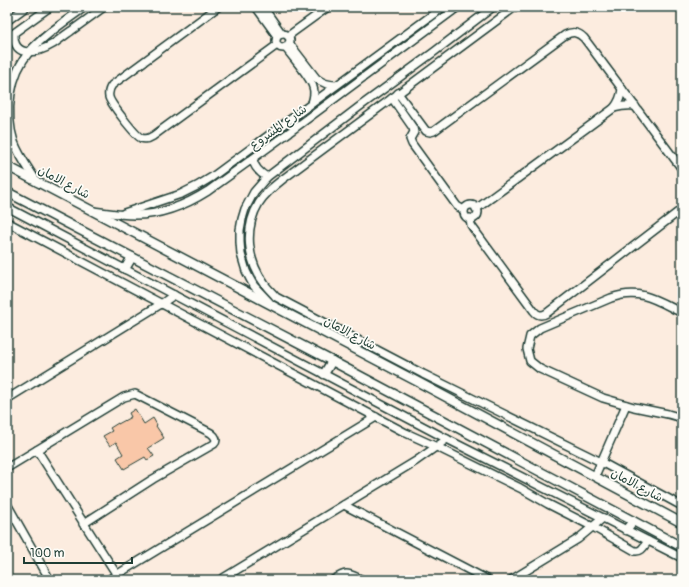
<svg xmlns="http://www.w3.org/2000/svg" width="689" height="587" viewBox="0 0 689 587" font-family="Pangolin,'Playpen Sans Arabic',sans-serif">
  <style>
    .building { fill: #f9c7a8; stroke: #1f3d34 }
    .lines { fill: none; stroke-linecap: round; stroke-linejoin: round }
    .minor-casing { stroke: #1f3d34; stroke-width: 10 }
    .tertiary-casing { stroke: #1f3d34; stroke-width: 11 }
    .minor { stroke: #fdfcf7; stroke-width: 7 }
    .tertiary { stroke: #fdfcf7; stroke-width: 8 }
    .labels { text-anchor: middle; stroke-width: 3.5; stroke-linejoin: round; paint-order: stroke }
    .street-label { font-size: 12px; fill: #1f3d34; stroke: #fdfcf7 }
  </style>
  <rect width="100%" height="100%" fill="#fcecdf"/>
  <filter id="ink" filterUnits="userSpaceOnUse"><feTurbulence type="fractalNoise" baseFrequency=".025" numOctaves="2"/><feDisplacementMap in="SourceGraphic" scale="8" xChannelSelector="R" yChannelSelector="G"/><feConvolveMatrix kernelMatrix="1 2 1 2 8 2 1 2 1" color-interpolation-filters="sRGB"/></filter>
  <g filter="url(#ink)">
    <!-- building -->
    <path class="building" d="M135 409 144 424 153 418 157 425 156 426 164 438 148 448 154 456 147 460 145 457 124 469 117 458 123 454 116 442 110 446 103 436 112 431 110 428 118 423V424L131 417 129 413Z"/>
    <g class="lines">
      <defs>
        <g id="minor">
          <path d="M218 7 112 85C109 89 108 92 109 97 110 103 136 136 141 138 146 140 150 138 153 136L277 45"/>
          <path d="M256 7 277 36"/>
          <path d="M263 7 282 34"/>
          <path d="M515 7 283 179C274 186 265 193 259 203 244 228 247 260 264 283 267 288 272 292 276 297L423 374 601 462 682 506"/>
          <path d="M7 21 26 7"/>
          <path d="M14 34C13 59 38 53 53 44 59 40 65 35 71 31 82 23 93 15 104 7"/>
          <circle cx="283" cy="41" r="7"/>
          <path d="M288 36 328 7"/>
          <path d="M7 38 50 7"/>
          <path d="M289 43 316 78C322 83 328 85 336 85"/>
          <path d="M285 47C292 57 310 76 313 87 315 92 314 97 312 103"/>
          <path d="M398 93 426 131 430 132 434 131 565 35C573 31 578 32 584 38L682 169"/>
          <path d="M392 98 413 128 414 132 410 139 412 144 457 206 462 209 464 210"/>
          <path d="M614 108C621 106 627 105 635 106"/>
          <path d="M253 159C254 168 260 173 267 177"/>
          <path d="M37 182C29 169 19 156 14 142 5 113 9 75 30 51 45 34 66 21 85 7"/>
          <circle cx="471" cy="212" r="7"/>
          <path d="M7 207 447 439 682 558"/>
          <path d="M476 209 614 108C619 102 621 97 622 89"/>
          <path d="M94 211C108 213 121 215 135 215 162 215 186 205 208 191L295 128 458 7"/>
          <path d="M124 213 181 194 197 186 212 177 443 7"/>
          <path d="M470 218 471 225 473 228 534 311C538 316 542 316 547 313L682 209"/>
          <path d="M7 222 406 433 437 447 520 488 548 504 593 527 635 551C642 552 644 546 648 541"/>
          <path d="M270 303 254 286 250 279 246 271 241 254 240 242V230L242 219 245 209 254 192 267 177 359 107 434 52 493 7"/>
          <path d="M682 313C656 300 641 288 611 298L540 328 530 336 527 349 530 361 540 369 603 398 634 407 668 414 682 418"/>
          <path d="M7 399 161 304 174 295"/>
          <path d="M37 450 117 575"/>
          <path d="M7 468 124 397 135 394 211 433C215 436 218 440 214 444L153 479 83 524"/>
          <path d="M595 476 626 405"/>
          <path d="M7 504 50 580"/>
          <path d="M344 505 488 580"/>
          <path d="M108 580 376 417"/>
          <path d="M220 580 416 461 447 439"/>
          <path d="M333 580C348 571 347 573 363 580"/>
          <path d="M511 580 578 539 603 518"/>
        </g>
        <g id="tertiary">
          <path d="M7 166 418 382 682 523"/>
          <path d="M7 192 332 361 682 547"/>
          <path d="M125 269 132 257"/>
          <path d="M324 374 332 361"/>
          <path d="M626 530 633 521"/>
        </g>
      </defs>
      <!-- minor casing -->
      <use href="#minor" class="minor-casing"/>
      <!-- tertiary casing -->
      <use href="#tertiary" class="tertiary-casing"/>
      <!-- minor -->
      <use href="#minor" class="minor"/>
      <!-- tertiary -->
      <use href="#tertiary" class="tertiary"/>
    </g>
  </g>
  <g class="labels">
    <!-- street labels -->
    <g class="street-label">
      <text transform="translate(278 127) rotate(-36)" y="4">شارع المشروع</text>
      <text transform="translate(64 182) rotate(28)" y="4">شارع الامان</text>
      <text transform="translate(350 333) rotate(28)" y="4">شارع الامان</text>
      <text transform="translate(637 485) rotate(28)" y="4">شارع الامان</text>
    </g>
  </g>
  <!-- margin -->
  <rect width="689" height="587" fill="none" stroke="#fdfcf7" stroke-width="24"/>
  <rect x="12" y="12" width="665" height="563" fill="none" stroke="#1f3d34" stroke-width="1.5" filter="url(#ink)"/>
  <!-- scale -->
  <path d="M24 557v6h108v-6" fill="none" stroke="#1f3d34" stroke-width="2"/>
  <text x="30" y="557" font-size="12" fill="#1f3d34" stroke="#fdfcf7" stroke-width="3" paint-order="stroke">100 m</text>
</svg>
